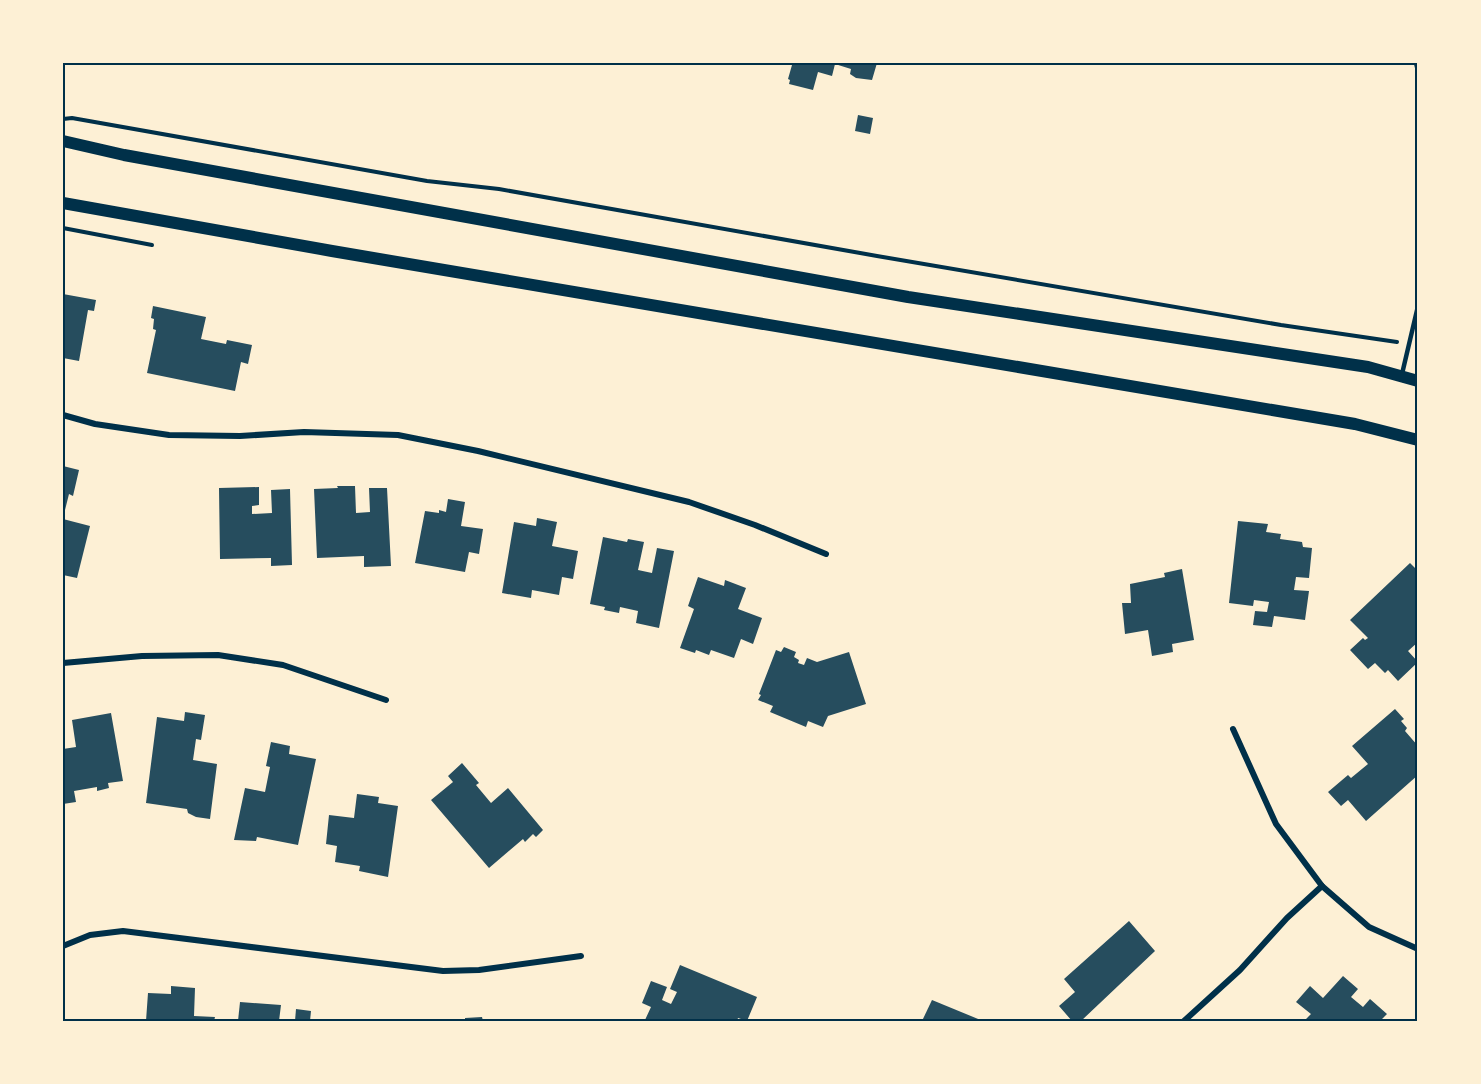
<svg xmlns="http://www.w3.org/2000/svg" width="1481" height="1084" viewBox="0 0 1481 1084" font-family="'Alegreya Sans',sans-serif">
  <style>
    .building { fill: #264d5e }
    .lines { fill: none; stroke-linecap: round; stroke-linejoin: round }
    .path { stroke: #003049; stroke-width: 4 }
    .service { stroke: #003049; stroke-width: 4.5 }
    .minor { stroke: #003049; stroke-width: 6 }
    .secondary { stroke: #003049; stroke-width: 12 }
    .neatline { fill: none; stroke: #003049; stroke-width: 2 }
  </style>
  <rect width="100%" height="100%" fill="#fdf0d5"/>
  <!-- building -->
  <g class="building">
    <path d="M795 63H877L872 80 856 78 850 74 851 69 835 64 832 76 818 72 813 90 789 84 790 80 788 79 792 65H794Z"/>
    <path d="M858 115 873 118 870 134 855 131Z"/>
    <path d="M63 294 96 300 94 311 88 310 79 361 63 358Z"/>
    <path d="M153 306 206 317 201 339 226 344 227 340 252 345 248 364 241 362 235 391 147 373 156 330 153 329 154 319 151 318Z"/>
    <path d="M63 466 79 470 73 496 69 494 64 514Z"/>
    <path d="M337 486H355L356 513 370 512 369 488H387L391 566 364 567V556L317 558 314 489 338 488Z"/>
    <path d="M259 487V505L252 506V514L272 513 271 490 290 489 292 565 271 566V558L220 559 219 488Z"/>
    <path d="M448 499 465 502 461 526 483 529 479 554 469 552 465 572 415 563 425 511 439 513V510L446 512Z"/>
    <path d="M537 518 557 522 552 546 578 551 573 579 562 577 559 595 532 590 531 598 502 593 514 522 536 526Z"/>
    <path d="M63 519 90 526 77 578 63 575Z"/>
    <path d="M1238 521 1268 524 1266 532 1281 534 1280 539 1302 542 1303 547 1312 548 1309 578 1296 577 1294 590 1309 591 1305 620 1274 616 1272 627 1253 625 1255 611 1267 612 1269 602 1254 600 1253 606 1229 603Z"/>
    <path d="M603 537 627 542 628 539 644 542 638 570 652 573 657 548 674 551 659 628 636 623 638 611 620 607 619 613 604 610 605 607 590 604Z"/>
    <path d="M1410 563 1418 571V642L1408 651 1418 662 1398 681 1388 670 1385 673 1375 663 1368 669 1350 650 1363 638 1365 640 1368 638 1350 620Z"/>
    <path d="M1182 569 1194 640 1172 644 1173 652 1152 656 1148 630 1125 634 1122 603H1131L1130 584 1165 577 1164 573Z"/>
    <path d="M698 577 724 586 725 580 746 588 738 609 762 618 753 644 741 639 734 658 711 650 709 655 696 650 695 653 680 648 694 609 688 606Z"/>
    <path d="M784 647 796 652 794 657 799 660 798 663 804 665 807 658 817 662 849 652 866 704 828 716 823 727 808 721 806 727 770 712 773 706 758 700 761 695 759 694 776 650 781 652Z"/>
    <path d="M1395 709 1404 719 1401 721 1407 728 1405 731 1418 746V775L1366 821 1348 800 1341 806 1328 792 1348 775 1351 778 1368 764 1352 746Z"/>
    <path d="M185 712 205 715 201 740 196 739 193 760 217 764 210 819 196 817 188 813 187 809 146 803 157 717 184 721Z"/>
    <path d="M111 713 123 781 108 783 109 788 97 791V787L74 791 76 802 63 804V749L76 747 72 720Z"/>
    <path d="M271 742 290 746 289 754 316 759 298 845 257 837 256 841 234 840 245 788 265 792 270 767 266 766Z"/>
    <path d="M462 763 479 783 476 785 491 803 508 788 543 830 536 837 533 834 525 842 523 839 489 868 431 800 453 782 448 776Z"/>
    <path d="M357 794 379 797 378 803 398 806 388 877 359 871 360 866 335 862 337 846 326 844 329 815 354 818Z"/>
    <path d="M1129 921 1155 951 1081 1021H1072L1059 1006 1075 992 1064 979Z"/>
    <path d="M680 965 757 997 747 1021 738 1018 737 1021 645 1020 651 1007 642 1003 651 981 667 987 662 1000 671 1004 677 992 670 989Z"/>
    <path d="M1343 976 1358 989 1351 997 1363 1007 1370 999 1387 1014 1380 1021H1304L1311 1014 1296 1002 1310 986 1323 998Z"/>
    <path d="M171 986 195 988 194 1016 215 1017 214 1021H146L148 993 171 994Z"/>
    <path d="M932 1000 983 1021H922Z"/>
    <path d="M240 1002 281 1005 279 1021H238Z"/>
    <path d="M296 1009 311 1011 310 1021H295Z"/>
    <path d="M482 1017 483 1021H465V1018Z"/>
  </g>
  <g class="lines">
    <!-- path -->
    <g class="path">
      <path d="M63 119 72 118 427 181 499 189 877 256 1281 325 1397 342"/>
      <path d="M63 228 152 245"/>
    </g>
    <!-- service -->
    <g class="service">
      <path d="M1416 63 1418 71"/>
      <path d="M1402 374 1418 306"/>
    </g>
    <!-- minor -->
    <g class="minor">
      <path d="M63 415 95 424 169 435 240 436 304 432 398 435 478 451 689 502 755 525 826 554"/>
      <path d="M63 663 142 656 218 655 283 665 386 700"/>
      <path d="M1233 729 1276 824 1322 886 1369 927 1418 949"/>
      <path d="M63 946 90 935 123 931 443 971 479 970 581 956"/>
      <path d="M1184 1021 1240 970 1287 918 1322 886"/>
    </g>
    <!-- secondary -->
    <g class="secondary">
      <path d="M63 141 124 155 908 297 1368 367 1418 381"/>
      <path d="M63 203 332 251 1355 424 1418 440"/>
    </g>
  </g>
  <!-- border -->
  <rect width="1481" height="1084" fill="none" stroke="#fdf0d5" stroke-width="129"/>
  <rect x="64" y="64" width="1352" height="956" class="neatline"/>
</svg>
